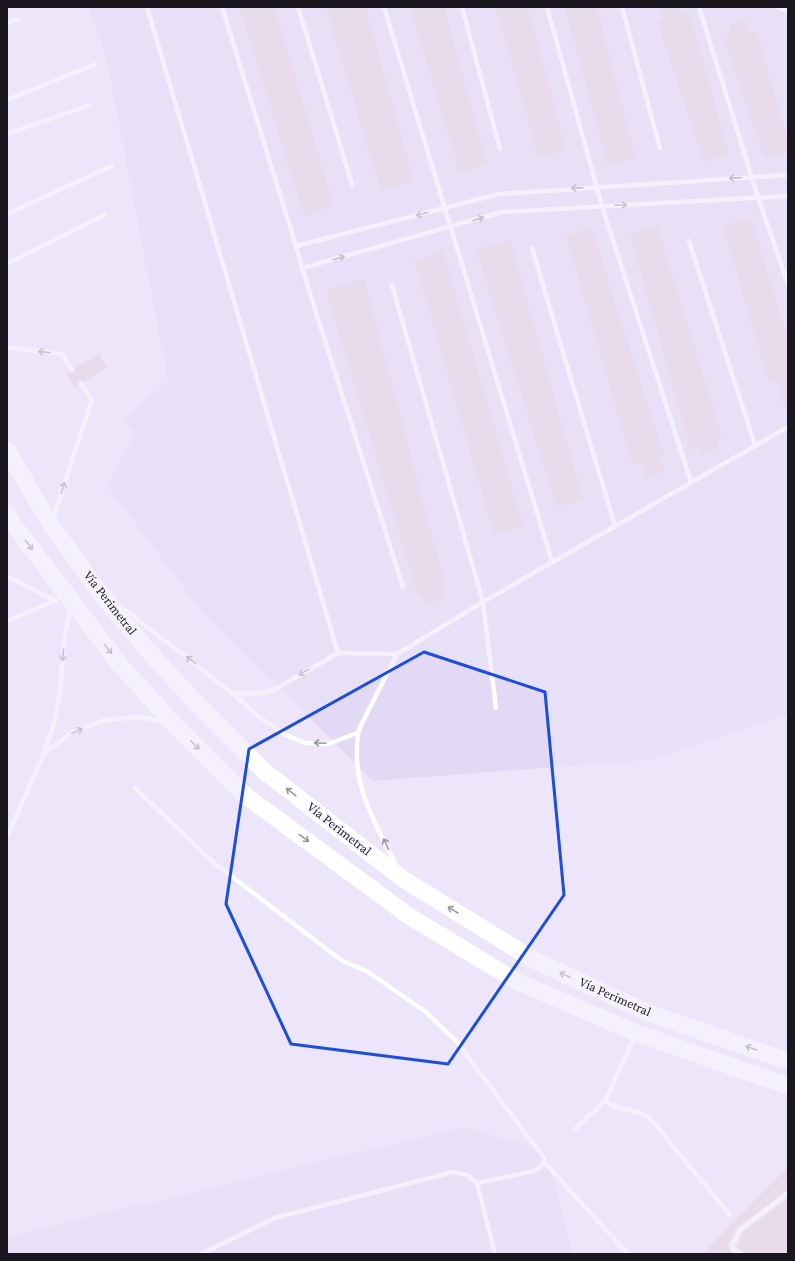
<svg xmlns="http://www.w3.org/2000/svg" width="795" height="1261" viewBox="0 0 795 1261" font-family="'Source Serif 4',serif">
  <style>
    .built { fill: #e3d9f4 }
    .building { fill: #e2ceda }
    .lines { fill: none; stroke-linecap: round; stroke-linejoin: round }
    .lane { stroke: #fff; stroke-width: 4.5 }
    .highway { stroke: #fff; stroke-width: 17 }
    .oneway { stroke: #989799 }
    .marked { fill: none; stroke: #1d4ed8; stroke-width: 3; stroke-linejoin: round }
    .labels { text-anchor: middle; stroke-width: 3; stroke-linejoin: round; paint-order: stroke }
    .street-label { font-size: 12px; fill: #19171d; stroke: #f8f5fd }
  </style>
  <rect width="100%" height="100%" fill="#ede5f9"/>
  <!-- built -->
  <g class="built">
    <path d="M89 7H788V714L649 760 373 781 204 614 107 486 135 434 124 421 168 380 107 60Z"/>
    <path d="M464 1127 546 1151 573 1254H7V1237Z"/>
  </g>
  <!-- building -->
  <g class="building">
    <path d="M240 7H274L334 206 304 216Z"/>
    <path d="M326 7H365L414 181 381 191Z"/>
    <path d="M410 7H444L487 164 460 173Z"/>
    <path d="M496 7H528L566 150 539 158Z"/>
    <path d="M565 7H597L635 157 608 166Z"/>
    <path d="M660 7H681L682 14 689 12 729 154 704 162 658 22 665 18Z"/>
    <path d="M745 21 750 34 756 30 788 140V152L765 158 724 39 731 36 729 25Z"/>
    <path d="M751 218 788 340V409L786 410 777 382H769L723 226Z"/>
    <path d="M657 226 722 437 716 439 719 448 701 455 698 447 691 450 630 234Z"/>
    <path d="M591 227 664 456 658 457 664 472 645 477 642 463 633 465 566 236Z"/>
    <path d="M510 240 583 500 557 507 476 250Z"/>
    <path d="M443 251 523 526 494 534 415 261Z"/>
    <path d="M364 279 445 585 444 598 429 604 417 592 326 290Z"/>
    <path d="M99 354 107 368 84 382 82 380 79 381 77 383 78 386 75 388 66 374 69 372 74 373 75 371V368Z"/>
    <path d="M788 1167V1189L737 1228 728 1245 730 1250 734 1254H702Z"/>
    <path d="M788 1198V1254H745L743 1251 736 1247 743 1232Z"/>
  </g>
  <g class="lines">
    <!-- lane -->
    <g class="lane">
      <path d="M147 7 338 653"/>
      <path d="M222 7 296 246 302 268 403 587"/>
      <path d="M298 7 352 184"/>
      <path d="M384 7 552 562"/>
      <path d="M462 7 500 149"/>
      <path d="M547 7 602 206 691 482"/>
      <path d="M622 7 660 148"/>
      <path d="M699 7 758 197 788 284"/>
      <path d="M777 7 788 11"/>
      <path d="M7 23 18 19"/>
      <path d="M7 100 96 64"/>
      <path d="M7 134 90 105"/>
      <path d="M7 214 112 166"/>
      <path d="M689 241 755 445"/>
      <path d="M296 246 499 194 788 175"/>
      <path d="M532 248 615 526"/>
      <path d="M7 264 104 215"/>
      <path d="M302 268 502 212 788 196"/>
      <path d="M392 285 483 602 496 708"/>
      <path d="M7 347 62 354 72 370"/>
      <path d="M53 519 92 400 81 384"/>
      <path d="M7 576 55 601"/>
      <path d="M124 609 231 692C247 694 258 695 274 690L338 653 397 654 483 602 788 427"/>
      <path d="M7 621 55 601 62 595"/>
      <path d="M231 692 258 716 284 734 305 743 328 744 357 733"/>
      <path d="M44 753 73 732 105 720 139 717 165 722"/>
      <path d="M135 788 213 862 286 918 341 960 368 972 426 1012 456 1041 545 1159 541 1166 534 1171 477 1183"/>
      <path d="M7 837 44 753 54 723 60 693 65 634 71 608"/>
      <path d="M397 867C378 828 355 793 357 748 357 740 357 734 360 727L397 654"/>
      <path d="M635 1036 605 1101C616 1110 628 1108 640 1113 643 1114 646 1116 649 1117L730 1215"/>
      <path d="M575 1129 605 1101"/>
      <path d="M544 1162 628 1254"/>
      <path d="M201 1254 275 1218 453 1172 467 1175 477 1183 495 1254"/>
      <path d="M741 1254 733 1249 732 1245 740 1230 788 1193"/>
    </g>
    <!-- highway -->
    <g class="highway">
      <path d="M7 450 51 525 98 590 144 646 193 700 264 771 403 879 532 959 646 1012 788 1061"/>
      <path d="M7 513 16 528 121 666 173 723 246 796 409 916 516 981 636 1033 788 1086"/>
    </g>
  </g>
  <!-- one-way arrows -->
  <defs><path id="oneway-shaft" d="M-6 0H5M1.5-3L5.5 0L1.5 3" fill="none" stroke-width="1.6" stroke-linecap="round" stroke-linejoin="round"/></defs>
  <g class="oneway">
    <use href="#oneway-shaft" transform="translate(735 178) rotate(176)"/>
    <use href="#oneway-shaft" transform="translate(577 188) rotate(176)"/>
    <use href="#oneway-shaft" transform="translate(621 205) rotate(-3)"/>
    <use href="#oneway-shaft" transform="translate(422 214) rotate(165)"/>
    <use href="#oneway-shaft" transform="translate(478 219) rotate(-16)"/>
    <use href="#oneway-shaft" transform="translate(339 258) rotate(-16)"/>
    <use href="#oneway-shaft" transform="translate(44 352) rotate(-173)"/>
    <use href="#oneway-shaft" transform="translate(63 488) rotate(-72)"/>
    <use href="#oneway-shaft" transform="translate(29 545) rotate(53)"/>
    <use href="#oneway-shaft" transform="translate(108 649) rotate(52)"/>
    <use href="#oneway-shaft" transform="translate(63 655) rotate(97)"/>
    <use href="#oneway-shaft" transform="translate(191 660) rotate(-143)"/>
    <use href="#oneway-shaft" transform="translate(304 672) rotate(151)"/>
    <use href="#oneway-shaft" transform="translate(77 731) rotate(-24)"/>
    <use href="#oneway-shaft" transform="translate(320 743) rotate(-177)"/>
    <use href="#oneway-shaft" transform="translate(195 745) rotate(45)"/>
    <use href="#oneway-shaft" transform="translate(291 792) rotate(-142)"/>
    <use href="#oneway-shaft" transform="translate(304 838) rotate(36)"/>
    <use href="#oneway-shaft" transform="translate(386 844) rotate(-116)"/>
    <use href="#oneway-shaft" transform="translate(453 910) rotate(-148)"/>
    <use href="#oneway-shaft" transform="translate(565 975) rotate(-155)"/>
    <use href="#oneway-shaft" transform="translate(751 1048) rotate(-161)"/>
  </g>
  <!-- marked area -->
  <path d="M0 0H795V1261H0ZM424 652 545 692 564 895 448 1064 291 1044 226 904 249 749Z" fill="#ede5f9" fill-opacity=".55" fill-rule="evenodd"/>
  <path class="marked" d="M424 652 545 692 564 895 448 1064 291 1044 226 904 249 749Z"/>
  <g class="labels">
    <!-- street labels -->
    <g class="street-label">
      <text transform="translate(110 603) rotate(52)" y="4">Vía Perimetral</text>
      <text transform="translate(339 829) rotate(38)" y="4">Vía Perimetral</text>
      <text transform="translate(615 997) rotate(24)" y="4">Vía Perimetral</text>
    </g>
  </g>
  <!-- border -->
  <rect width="795" height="1261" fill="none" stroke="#19171d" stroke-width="16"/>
</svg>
